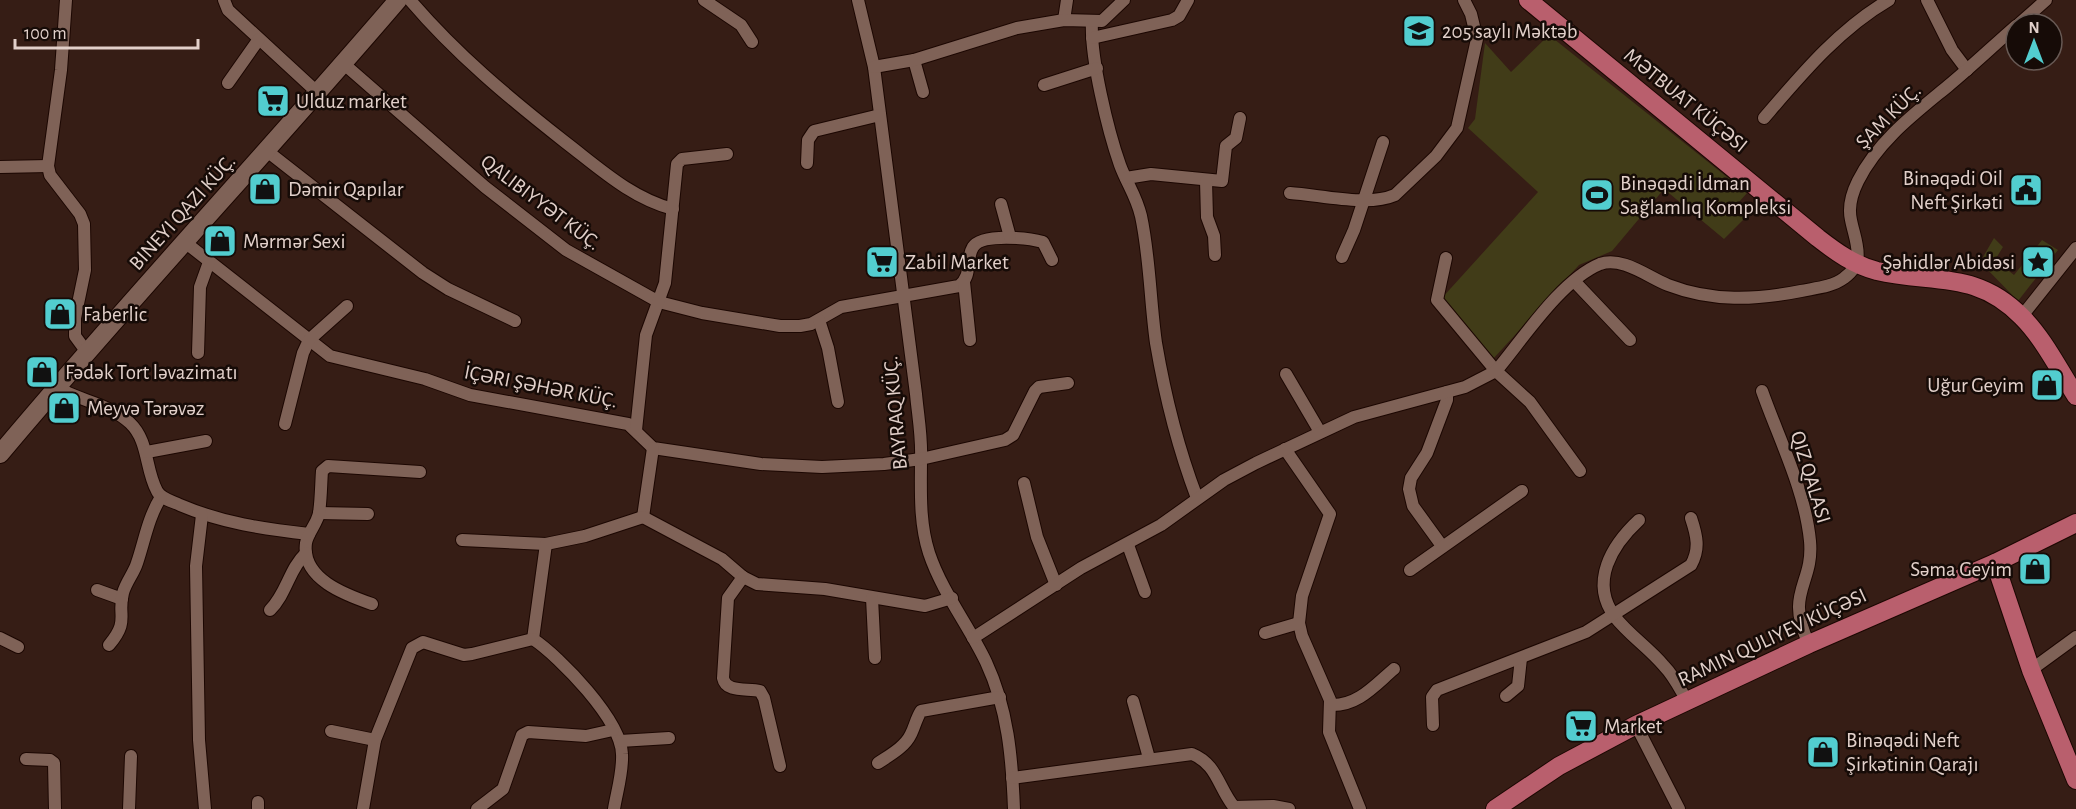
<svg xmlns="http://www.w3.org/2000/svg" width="2076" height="809" viewBox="0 0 2076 809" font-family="'Alegreya Sans',sans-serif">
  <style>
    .green { fill: #413c18 }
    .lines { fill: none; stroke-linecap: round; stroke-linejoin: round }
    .minor-casing { stroke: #1c0702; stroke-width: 14 }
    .secondary-casing { stroke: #1c0702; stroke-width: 20 }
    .primary-casing { stroke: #1c0702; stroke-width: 20 }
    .minor { stroke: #7f6257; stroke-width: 12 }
    .secondary { stroke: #7f6257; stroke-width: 18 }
    .primary { stroke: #b95f6d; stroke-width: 18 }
    .labels { text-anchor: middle; stroke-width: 5; stroke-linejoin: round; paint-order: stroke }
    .poi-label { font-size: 21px; fill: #e2d0ca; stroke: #160b07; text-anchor: start }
    .street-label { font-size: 21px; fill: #e2d0ca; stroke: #160b07 }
  </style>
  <rect width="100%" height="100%" fill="#361d15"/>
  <!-- green -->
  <g class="green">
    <path d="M1549 35 1747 193 1739 202 1748 215 1724 239 1664 189 1612 251 1579 265 1493 359 1441 299 1538 192 1468 128 1475 119 1485 43 1511 72Z"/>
    <path d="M1994 238 2003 247 1995 260 2014 275 2042 240 2058 250 2018 301 1983 265V257Z"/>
  </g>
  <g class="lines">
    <defs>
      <g id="minor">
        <path d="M66 0 61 70 48 166 50 175 80 214 84 224 85 270 75 318V336L86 351"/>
        <path d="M224 0 228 10 318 93"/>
        <path d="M410 0C456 54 509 98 565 142 599 168 631 198 673 209"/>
        <path d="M704 0 741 25 752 42"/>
        <path d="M858 0 874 67 916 394C918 416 922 437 921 458 921 490 919 522 929 553 942 592 969 626 986 662 1008 709 1012 758 1014 809"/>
        <path d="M1927 0 1952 50 1967 70"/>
        <path d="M1064 20 1067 0"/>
        <path d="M1092 22C1090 57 1108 131 1120 165 1127 184 1136 195 1141 216 1150 258 1150 301 1156 343 1165 396 1178 448 1197 498"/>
        <path d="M2019 24 2046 0"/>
        <path d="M1092 38 1172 20 1179 16 1188 0"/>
        <path d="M914 60 923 92"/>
        <path d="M344 64 485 187 566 250 659 302 702 313 780 326H800L811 324 841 307 959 286C973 275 965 260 973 247 982 233 1029 238 1043 242L1052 260"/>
        <path d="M874 67 914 60 1017 28 1064 20 1102 21 1124 0"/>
        <path d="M228 83 259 39"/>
        <path d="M1044 85 1097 68"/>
        <path d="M1764 118C1801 75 1839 29 1889 0"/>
        <path d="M267 151 423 273 448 289 515 321"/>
        <path d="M807 163 808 140 814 131 880 115"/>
        <path d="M0 167 48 166"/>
        <path d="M1126 178 1151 174 1222 181 1226 146 1236 138 1240 118"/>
        <path d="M1206 181 1207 217 1214 236 1215 255"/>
        <path d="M1290 193C1321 195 1368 207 1395 195L1436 156 1457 128 1477 39 1471 14 1464 0"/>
        <path d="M1001 204 1010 237"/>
        <path d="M186 243 330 356 425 379 470 395 628 424 653 448 761 464 822 467 884 464 921 459 1005 440 1013 435 1035 391 1039 387 1068 383"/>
        <path d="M1342 257 1354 230 1383 142"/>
        <path d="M1446 258 1437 300 1496 371 1530 402 1580 471"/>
        <path d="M964 282 970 340"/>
        <path d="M1575 282 1630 340"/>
        <path d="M2022 316 2076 248"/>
        <path d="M819 320 828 348 838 402"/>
        <path d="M198 353 200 287 209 262"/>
        <path d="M1286 374 1320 432"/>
        <path d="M56 387C80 401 110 404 130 423 149 441 145 469 157 491 161 499 172 501 180 505 222 523 264 529 309 534"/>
        <path d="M1762 391C1779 439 1805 490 1810 541 1814 585 1784 592 1809 644"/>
        <path d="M285 424 303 353 309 340 347 306"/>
        <path d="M636 430 646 335 665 283 677 164 682 159 727 154"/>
        <path d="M1285 449 1330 514 1302 596 1299 623 1302 636 1330 700 1329 732 1360 809"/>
        <path d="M147 452 206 441"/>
        <path d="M1024 483 1037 537 1056 585"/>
        <path d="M319 513 368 514"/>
        <path d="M202 515 196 566 199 740 205 809"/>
        <path d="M643 517 653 448"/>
        <path d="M1639 520C1612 545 1589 582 1615 617 1629 635 1649 648 1664 666 1674 676 1680 689 1687 701"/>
        <path d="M462 540 546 544 585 536 643 517 722 559 743 577 757 584 825 589 925 606 952 598"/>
        <path d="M546 544 533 639C560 657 621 720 622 754 623 772 617 791 614 809"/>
        <path d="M1128 545 1145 592"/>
        <path d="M1442 546 1413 506 1409 489 1411 478 1427 453 1447 400V392"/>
        <path d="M1410 570 1522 491"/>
        <path d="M743 577 728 598 723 678C726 693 747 688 760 691L764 698 780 766"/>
        <path d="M97 590 122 599"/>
        <path d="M872 598 875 658"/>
        <path d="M372 604C346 595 301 579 306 543 308 532 317 524 319 513 321 500 321 485 322 471L328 466 420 472"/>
        <path d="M270 610C287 593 289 569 306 553"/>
        <path d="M1265 633 1299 623"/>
        <path d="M0 638 18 647"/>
        <path d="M973 638 1081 568 1161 525 1224 480 1256 463 1354 417 1465 387 1496 371C1523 339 1561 280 1600 264 1622 256 1648 277 1668 285 1712 302 1756 300 1801 291 1816 288 1832 287 1844 278 1867 262 1855 241 1851 220 1848 207 1852 193 1858 181 1878 141 1914 114 1948 86 1971 67 1993 46 2016 26"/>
        <path d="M109 645C130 620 117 616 123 593 126 582 134 573 137 563 145 539 148 518 161 497"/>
        <path d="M2031 670 2076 637"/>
        <path d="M1506 696 1518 686 1521 658"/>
        <path d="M1133 701 1149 758"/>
        <path d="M1331 705C1358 706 1375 685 1394 669"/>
        <path d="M1433 725 1432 697 1437 690 1586 632 1691 565C1700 549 1697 536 1691 518"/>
        <path d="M1636 725 1679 809"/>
        <path d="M331 731 375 740"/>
        <path d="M620 741 669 738"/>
        <path d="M26 759 50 760 54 763 55 809"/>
        <path d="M878 763C890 755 905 747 911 734 915 726 916 719 921 711L1000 697"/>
        <path d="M1012 778 1192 754C1217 764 1218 787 1234 807L1273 806 1289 809"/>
        <path d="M258 802V809"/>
        <path d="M129 809 131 756"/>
        <path d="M363 809 375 740 412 648 423 642 464 655 472 654 533 639"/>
        <path d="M477 809 503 789 522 735 528 732 586 736 613 730"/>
      </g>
      <path id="secondary" d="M0 454C129 300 267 153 398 0"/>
      <g id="primary">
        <path d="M1528 0 1818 238C1836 252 1854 265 1877 271 1933 284 1976 270 2022 317 2044 339 2059 370 2076 396"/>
        <path d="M1995 563 2031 670 2076 780"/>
        <path d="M1495 809 1559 766 1636 725 1809 644 1995 563 2076 523"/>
      </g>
    </defs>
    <!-- minor casing -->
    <use href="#minor" class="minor-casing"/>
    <!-- secondary casing -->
    <use href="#secondary" class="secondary-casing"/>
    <!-- primary casing -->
    <use href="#primary" class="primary-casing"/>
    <!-- minor -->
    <use href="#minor" class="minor"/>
    <!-- secondary -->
    <use href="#secondary" class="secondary"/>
    <!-- primary -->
    <use href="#primary" class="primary"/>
  </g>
  <!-- icons -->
  <defs>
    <symbol id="school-square" viewBox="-11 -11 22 22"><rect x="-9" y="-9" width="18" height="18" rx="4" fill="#52cdcf" stroke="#160b07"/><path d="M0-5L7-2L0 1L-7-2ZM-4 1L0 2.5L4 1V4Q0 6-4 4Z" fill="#111"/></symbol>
    <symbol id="supermarket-square" viewBox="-11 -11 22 22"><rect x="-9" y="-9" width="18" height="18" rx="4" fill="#52cdcf" stroke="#160b07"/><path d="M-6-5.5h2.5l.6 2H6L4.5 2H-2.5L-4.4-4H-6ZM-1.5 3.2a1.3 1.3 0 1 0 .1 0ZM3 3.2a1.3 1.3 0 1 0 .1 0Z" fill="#111"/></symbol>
    <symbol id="shop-square" viewBox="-11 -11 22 22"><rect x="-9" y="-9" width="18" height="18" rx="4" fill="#52cdcf" stroke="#160b07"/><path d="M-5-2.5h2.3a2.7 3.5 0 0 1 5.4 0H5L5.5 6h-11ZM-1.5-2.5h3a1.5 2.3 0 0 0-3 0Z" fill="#111"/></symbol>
    <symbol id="civic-square" viewBox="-11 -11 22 22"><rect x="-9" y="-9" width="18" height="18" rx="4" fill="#52cdcf" stroke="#160b07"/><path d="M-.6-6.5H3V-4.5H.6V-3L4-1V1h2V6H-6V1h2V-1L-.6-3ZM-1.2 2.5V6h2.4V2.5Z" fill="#111"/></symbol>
    <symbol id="stadium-square" viewBox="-11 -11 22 22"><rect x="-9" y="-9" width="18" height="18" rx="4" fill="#52cdcf" stroke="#160b07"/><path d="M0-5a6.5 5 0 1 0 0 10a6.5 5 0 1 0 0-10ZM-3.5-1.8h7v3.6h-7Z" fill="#111"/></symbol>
    <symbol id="sight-square" viewBox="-11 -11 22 22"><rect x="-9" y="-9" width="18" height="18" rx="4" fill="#52cdcf" stroke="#160b07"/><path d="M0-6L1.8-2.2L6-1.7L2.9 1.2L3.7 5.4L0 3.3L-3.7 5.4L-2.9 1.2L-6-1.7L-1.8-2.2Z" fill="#111"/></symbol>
  </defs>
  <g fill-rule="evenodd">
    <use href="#school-square" x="1400" y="12" width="38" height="38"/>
    <use href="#supermarket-square" x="254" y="82" width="38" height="38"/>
    <use href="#shop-square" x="246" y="170" width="38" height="38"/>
    <use href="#civic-square" x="2007" y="171" width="38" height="38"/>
    <use href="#stadium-square" x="1578" y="176" width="38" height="38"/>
    <use href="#shop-square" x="201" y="222" width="38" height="38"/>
    <use href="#supermarket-square" x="863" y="243" width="38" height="38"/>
    <use href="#sight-square" x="2019" y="243" width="38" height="38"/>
    <use href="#shop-square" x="41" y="295" width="38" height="38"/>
    <use href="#shop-square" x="23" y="353" width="38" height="38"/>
    <use href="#shop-square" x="2028" y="366" width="38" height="38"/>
    <use href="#shop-square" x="45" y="389" width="38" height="38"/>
    <use href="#shop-square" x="2016" y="550" width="38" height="38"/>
    <use href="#supermarket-square" x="1562" y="707" width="38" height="38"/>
    <use href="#shop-square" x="1804" y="733" width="38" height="38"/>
  </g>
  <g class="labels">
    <!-- poi labels -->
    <g class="poi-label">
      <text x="1442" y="38">205 saylı Məktəb</text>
      <text x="296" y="108">Ulduz market</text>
      <text x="2003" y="185" text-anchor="end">Binəqədi Oil<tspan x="2003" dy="24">Neft Şirkəti</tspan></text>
      <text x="1620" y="190">Binəqədi İdman<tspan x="1620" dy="24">Sağlamlıq Kompleksi</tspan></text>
      <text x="288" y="196">Dəmir Qapılar</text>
      <text x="243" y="248">Mərmər Sexi</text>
      <text x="905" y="269">Zabil Market</text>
      <text x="2015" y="269" text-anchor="end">Şəhidlər Abidəsi</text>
      <text x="83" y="321">Faberlic</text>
      <text x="65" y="379">Fədək Tort ləvazimatı</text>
      <text x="2024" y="392" text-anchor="end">Uğur Geyim</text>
      <text x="87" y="415">Meyvə Tərəvəz</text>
      <text x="2012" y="576" text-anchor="end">Səma Geyim</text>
      <text x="1604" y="733">Market</text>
      <text x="1846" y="747">Binəqədi Neft<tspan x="1846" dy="24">Şirkətinin Qarajı</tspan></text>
    </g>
    <!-- street labels -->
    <g class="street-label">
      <text transform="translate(1686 100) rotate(39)" y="7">MƏTBUAT KÜÇƏSI</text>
      <text transform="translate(1888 116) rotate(-45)" y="7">ŞAM KÜÇ.</text>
      <text transform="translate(541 202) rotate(37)" y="7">QALIBIYYƏT KÜÇ.</text>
      <text transform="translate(182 212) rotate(-48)" y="7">BINEYI QAZI KÜÇ.</text>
      <text transform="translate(541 386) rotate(11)" y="7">İÇƏRI ŞƏHƏR KÜÇ.</text>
      <text transform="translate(895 413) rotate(-95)" y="7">BAYRAQ KÜÇ.</text>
      <text transform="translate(1811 477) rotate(73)" y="7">QIZ QALASI</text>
      <text transform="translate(1772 637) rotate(-25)" y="7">RAMIN QULIYEV KÜÇƏSI</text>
    </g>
  </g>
  <!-- north arrow -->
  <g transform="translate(2034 42)"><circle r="28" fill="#160b07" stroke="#685a55" stroke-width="1.5"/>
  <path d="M0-4.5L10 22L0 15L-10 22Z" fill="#52cdcf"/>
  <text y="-9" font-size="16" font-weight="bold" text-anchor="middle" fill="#e2d0ca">N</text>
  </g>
  <!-- scale -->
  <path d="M15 39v9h183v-9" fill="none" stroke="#e2d0ca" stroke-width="3"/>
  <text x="24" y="39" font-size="18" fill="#e2d0ca" stroke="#160b07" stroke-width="4.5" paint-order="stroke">100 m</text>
</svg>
